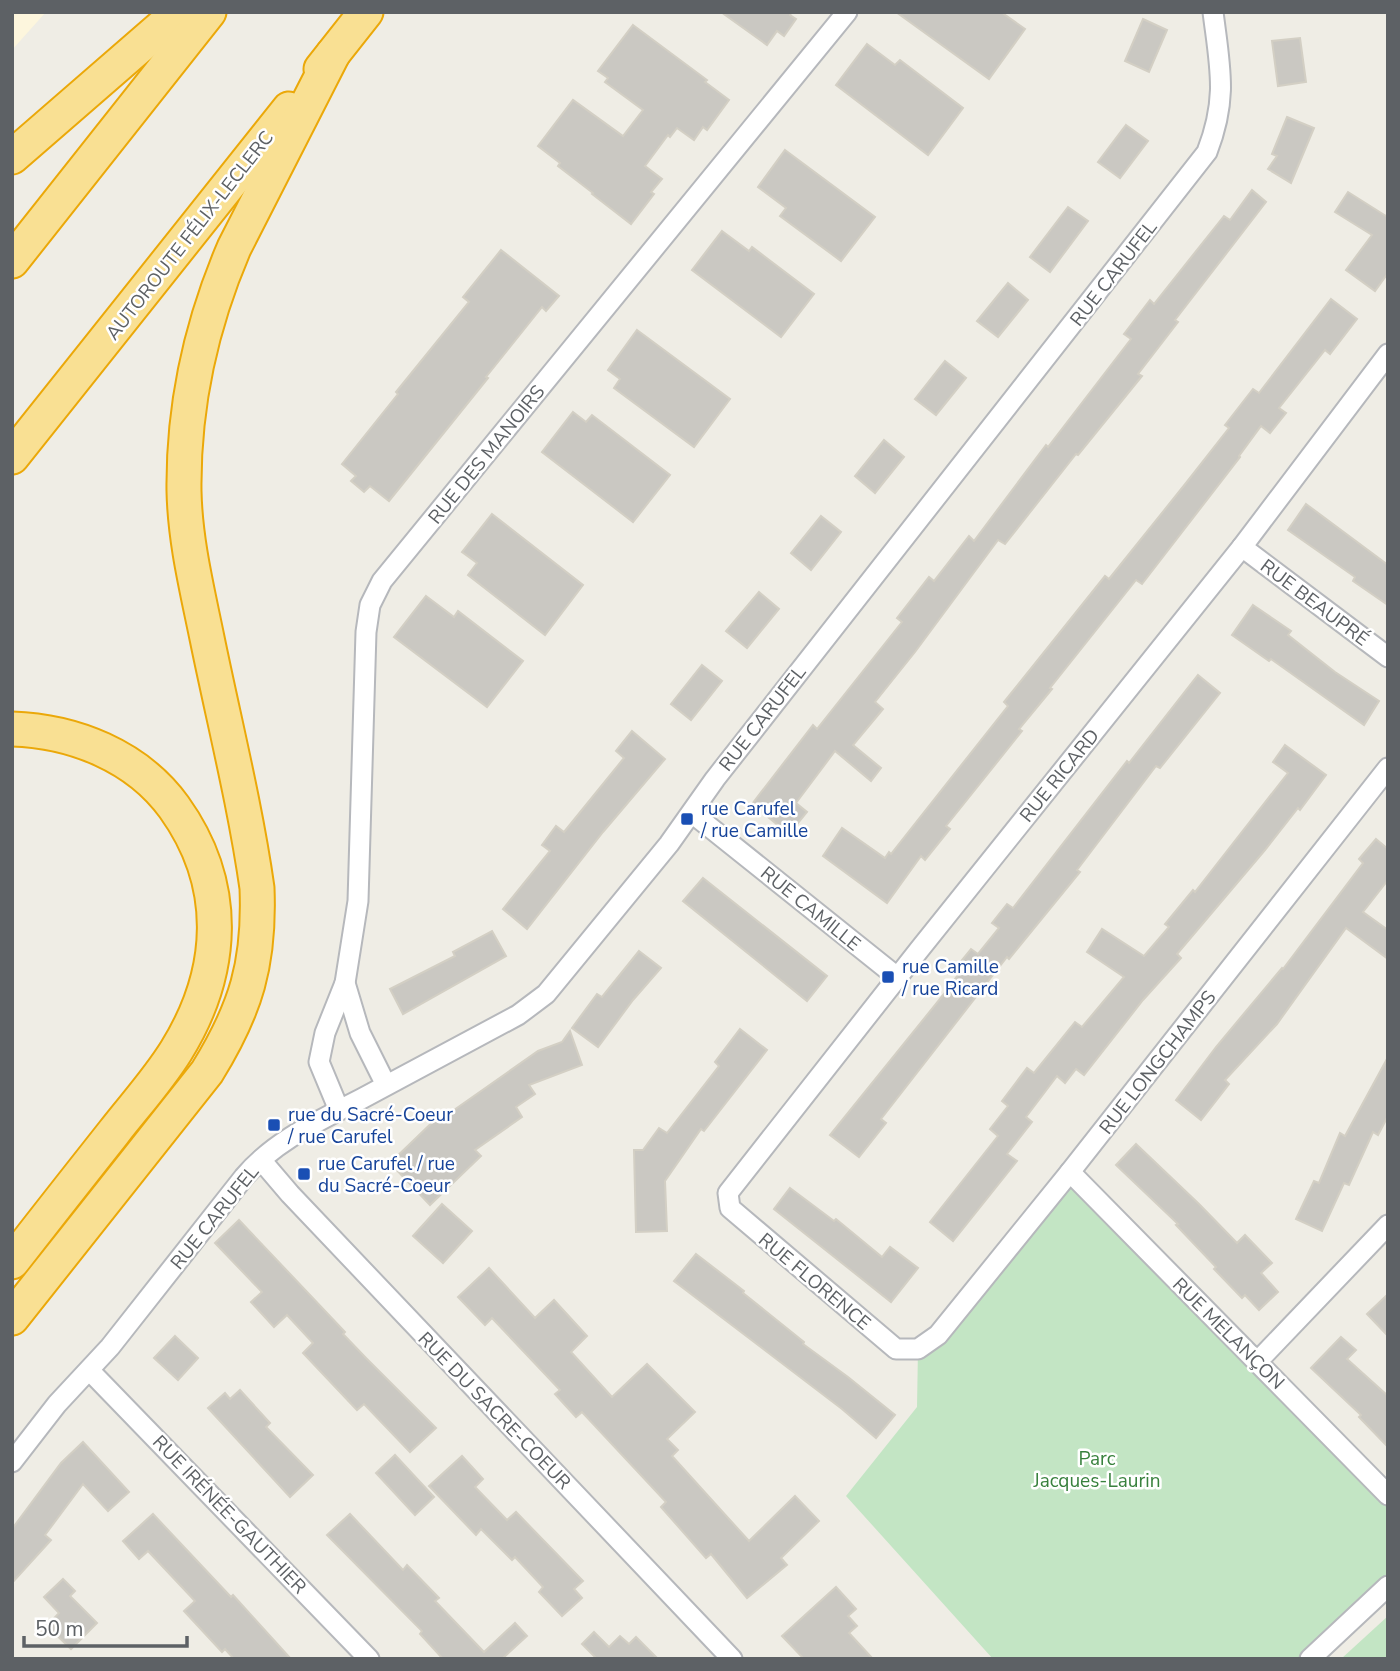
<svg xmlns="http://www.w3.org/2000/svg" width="1400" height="1671" viewBox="0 0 1400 1671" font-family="'Nunito Sans',sans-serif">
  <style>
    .commercial { fill: #fdf6dd }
    .green { fill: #c3e5c4 }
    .building { fill: #cac8c2; stroke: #d3cfc4; stroke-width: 2 }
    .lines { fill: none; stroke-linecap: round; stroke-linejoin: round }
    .street-casing { stroke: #b6b8bc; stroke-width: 23 }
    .highway-casing { stroke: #eba809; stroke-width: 37 }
    .street { stroke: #fff; stroke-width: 19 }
    .highway { stroke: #f9e093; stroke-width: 33 }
    .transit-dot { fill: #1a4fb4; stroke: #fff; stroke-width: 2.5 }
    .labels { text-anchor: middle; stroke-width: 5; stroke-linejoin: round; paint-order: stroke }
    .street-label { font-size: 19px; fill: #5d6165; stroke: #fff }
    .transit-label { font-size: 19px; fill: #164399; stroke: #fff; text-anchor: start }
    .park-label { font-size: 19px; fill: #38813d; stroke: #fff }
  </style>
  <rect width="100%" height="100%" fill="#efede5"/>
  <!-- commercial -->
  <path class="commercial" d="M12 12H46L12 50Z"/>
  <!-- green -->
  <g class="green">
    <path d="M1070 1172 1388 1495V1587L1311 1659H993L846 1496 917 1407 918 1349Z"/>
    <path d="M1388 1616V1659H1341Z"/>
  </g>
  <!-- building -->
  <g class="building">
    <path d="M721 12H792L790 15 796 19 784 36 777 31 767 45Z"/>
    <path d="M896 12H1001L1025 29 989 79Z"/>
    <path d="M1143 19 1167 30 1149 72 1125 61Z"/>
    <path d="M633 25 707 80 705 82 729 100 707 130 703 127 694 140 677 128 670 137 668 135 645 166 662 179 651 192 654 194 631 224 592 194 593 193 558 166 560 163 538 146 573 100 623 136 643 110 605 82 608 78 598 71Z"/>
    <path d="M1300 38 1306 82 1278 86 1272 41Z"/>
    <path d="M867 44 895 65 900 60 963 108 928 155 836 85Z"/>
    <path d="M1287 117 1314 128 1291 183 1268 169 1277 156 1272 154Z"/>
    <path d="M1126 125 1148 141 1120 178 1098 162Z"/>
    <path d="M785 150 875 217 841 261 780 216 786 208 758 187Z"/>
    <path d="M1252 190 1266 202 1175 320 1178 322 1138 374 1142 376 1078 455 1076 454 1005 544 998 540 915 652 875 702 883 709 853 745 881 768 871 781 835 751 796 803 807 812 789 834 752 804 813 725 817 729 902 622 897 618 929 577 934 581 969 536 974 541 1046 445 1048 447 1131 339 1124 334 1150 300 1154 304 1224 216 1230 220Z"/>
    <path d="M1348 192 1386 216 1388 213V273L1375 291 1346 270 1372 235 1335 212Z"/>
    <path d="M1068 207 1088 221 1050 272 1030 257Z"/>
    <path d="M722 231 749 251 752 247 814 294 781 337 692 270Z"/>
    <path d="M501 250 559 296 546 311 542 307 486 377 488 378 389 501 370 486 364 492 351 481 356 476 342 464 398 394 396 392 469 302 463 297Z"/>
    <path d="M1008 283 1028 300 998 337 977 321Z"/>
    <path d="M1331 299 1357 319 1330 354 1325 350 1279 408 1286 413 1270 433 1261 426 1239 456 1240 457 1142 584 1136 580 1050 688 1052 689 1019 729 1022 731 946 826 950 829 925 860 921 856 887 903 823 856 842 828 885 858 889 852 891 854 1008 706 1004 702 1105 576 1109 579 1186 483 1229 428 1225 425 1253 389 1259 393Z"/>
    <path d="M637 330 730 399 694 447 614 388 620 379 608 370Z"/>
    <path d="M945 361 966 378 936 415 915 399Z"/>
    <path d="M573 412 586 422 592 415 670 475 633 522 542 452Z"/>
    <path d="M884 440 904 457 875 493 855 476Z"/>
    <path d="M1306 504 1388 565V605L1353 581 1355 577 1288 530Z"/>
    <path d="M492 514 583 585 545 635 468 575 477 563 462 552Z"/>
    <path d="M821 516 841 532 811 570 791 553Z"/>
    <path d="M759 592 779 609 747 648 726 631Z"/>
    <path d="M426 596 454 617 458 611 523 661 487 707 394 637Z"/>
    <path d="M1253 605 1291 631 1288 635 1335 672 1379 701 1364 725 1271 659 1269 661 1232 635Z"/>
    <path d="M702 665 722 681 691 720 671 704Z"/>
    <path d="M1198 675 1220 693 1160 768 1156 766 1077 870 1080 872 1009 959 1007 957 881 1119 886 1123 859 1157 830 1135 948 989 962 969 958 965 971 949 978 954 999 928 992 923 1007 904 1013 908 1127 761 1129 763Z"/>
    <path d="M632 731 665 759 603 832 527 929 503 909 550 851 542 845 556 826 564 832 624 758 616 751Z"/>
    <path d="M1285 745 1326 775 1300 810 1298 808 1265 850 1177 954 1181 958 1143 1000 1084 1075 1076 1069 1065 1083 1057 1076 1026 1117 1032 1122 1007 1154 1017 1161 953 1241 930 1222 998 1136 990 1129 1008 1106 1002 1101 1027 1068 1034 1073 1075 1022 1082 1027 1124 977 1087 952 1102 929 1144 956 1169 927 1165 924 1193 890 1195 892 1288 773 1273 762Z"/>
    <path d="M1376 839 1388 849V880L1363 912 1388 930V959L1346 928 1277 1024 1225 1080 1229 1084 1201 1120 1176 1100 1216 1047 1282 968 1283 969 1363 863 1359 859Z"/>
    <path d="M703 878 827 976 807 1001 683 901Z"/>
    <path d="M492 931 506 956 403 1014 390 989 455 956 453 952Z"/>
    <path d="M639 951 661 968 633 1000 598 1047 572 1028 597 994 602 997Z"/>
    <path d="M740 1029 767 1050 704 1131 701 1129 665 1181 667 1231 636 1232 634 1150H643L659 1128 667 1133 719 1066 715 1062Z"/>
    <path d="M570 1031 582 1065 529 1085 535 1094 516 1107 522 1117 475 1150 481 1156 430 1205 390 1163 441 1114 444 1117 538 1051 562 1042Z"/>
    <path d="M1388 1057V1116L1378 1135 1373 1132 1349 1185 1344 1183 1322 1231 1296 1219 1314 1181 1319 1183 1340 1133 1345 1136Z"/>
    <path d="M1136 1144 1199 1204 1237 1243 1245 1235 1272 1263 1261 1273 1278 1292 1259 1310 1245 1295 1242 1298 1214 1269 1216 1267 1176 1225 1178 1224 1116 1165Z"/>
    <path d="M790 1188 834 1221 836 1219 882 1257 890 1247 918 1268 891 1302 774 1209Z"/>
    <path d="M442 1204 472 1231 443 1263 413 1236Z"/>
    <path d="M239 1220 345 1332 343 1334 366 1358 436 1428 410 1452 364 1404 357 1410 303 1353 313 1343 287 1315 274 1327 251 1302 262 1292 215 1243Z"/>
    <path d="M696 1254 744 1291 743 1293 804 1342 803 1344 848 1377 895 1415 876 1438 842 1409 674 1281Z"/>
    <path d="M489 1268 535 1318 554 1300 587 1336 571 1352 612 1397 647 1364 695 1412 667 1439 678 1450 672 1456 749 1541 795 1496 819 1521 781 1558 787 1565 747 1598 711 1554 706 1558 661 1507 666 1502 582 1412 576 1417 555 1394 560 1390 492 1318 485 1325 458 1297Z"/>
    <path d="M1388 1294V1336L1367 1314Z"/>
    <path d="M175 1336 198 1358 178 1380 154 1358Z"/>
    <path d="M1341 1337 1356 1350 1347 1359 1388 1396V1447L1359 1417 1361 1415 1311 1368Z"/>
    <path d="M240 1390 270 1423 266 1427 313 1475 290 1497 208 1408 225 1393 230 1399Z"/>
    <path d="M83 1442 129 1492 108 1511 83 1484 45 1535 51 1540 12 1583V1529L61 1463Z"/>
    <path d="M395 1455 434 1497 415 1515 376 1473Z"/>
    <path d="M462 1456 483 1479 475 1487 507 1520 516 1512 583 1581 574 1589 582 1598 562 1616 539 1592 543 1587 515 1557 512 1560 481 1529 476 1535 429 1486Z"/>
    <path d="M153 1514 231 1597 233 1595 291 1659H234L225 1649 222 1652 184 1611 195 1601 148 1551 139 1559 123 1541Z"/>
    <path d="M350 1514 403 1570 407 1565 439 1598 435 1601 484 1652 515 1623 527 1636 502 1659H443L420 1634 422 1631 327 1535Z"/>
    <path d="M63 1579 75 1591 70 1596 97 1623 71 1649 47 1626 59 1613 44 1597Z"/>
    <path d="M836 1587 856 1609 848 1616 857 1626 849 1633 873 1659H804L782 1636Z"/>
    <path d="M594 1632 609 1647 620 1636 629 1644 636 1637 658 1659H597L582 1644Z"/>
  </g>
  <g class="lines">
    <defs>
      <g id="street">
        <path d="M1388 354 1242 547 919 950 728 1193 730 1208 896 1349H918L938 1335 1070 1172 1388 768"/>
        <path d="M1242 547 1388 657"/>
        <path d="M692 813 897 977"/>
        <path d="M345 983 360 1033 386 1085"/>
        <path d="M339 1110 319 1062 325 1033 345 983 358 901 366 632 370 605 382 581 847 12"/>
        <path d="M261 1160 290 1194 732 1659"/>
        <path d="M1070 1172 1388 1495"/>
        <path d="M1257 1362 1388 1225"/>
        <path d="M90 1371 369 1659"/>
        <path d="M12 1462 57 1404 110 1347 244 1177C275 1140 321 1120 363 1098 415 1070 467 1042 518 1015L546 994 669 844 715 779 1207 152C1228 98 1220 68 1213 12"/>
        <path d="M1310 1659 1388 1586"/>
      </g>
      <g id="highway">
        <path d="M321 69 366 12"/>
        <path d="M12 157 179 12"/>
        <path d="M12 261 209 12"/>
        <path d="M12 457 289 109"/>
        <path d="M12 729C74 731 137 756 174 807 230 885 225 972 176 1051 158 1080 135 1105 114 1132 80 1175 46 1218 12 1262"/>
        <path d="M12 1318 207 1072C246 1009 260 963 257 888 245 804 224 721 207 638 197 589 185 541 184 491 183 407 201 325 234 248L333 54"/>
      </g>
    </defs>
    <!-- street casing -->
    <use href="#street" class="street-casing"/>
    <!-- highway casing -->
    <use href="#highway" class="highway-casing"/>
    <!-- street -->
    <use href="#street" class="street"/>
    <!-- highway -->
    <use href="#highway" class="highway"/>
  </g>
  <!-- markers -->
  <g class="transit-dot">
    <rect x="680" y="812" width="14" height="14" rx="3.5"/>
    <rect x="881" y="970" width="14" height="14" rx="3.5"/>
    <rect x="267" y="1118" width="14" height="14" rx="3.5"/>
    <rect x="297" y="1167" width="14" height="14" rx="3.5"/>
  </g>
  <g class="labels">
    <!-- street labels -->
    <g class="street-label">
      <text transform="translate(189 235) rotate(-52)" y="7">AUTOROUTE FÉLIX-LECLERC</text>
      <text transform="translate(1113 273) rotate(-52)" y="7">RUE CARUFEL</text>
      <text transform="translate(486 454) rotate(-51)" y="7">RUE DES MANOIRS</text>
      <text transform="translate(1315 602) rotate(37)" y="7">RUE BEAUPRÉ</text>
      <text transform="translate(762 718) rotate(-52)" y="7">RUE CARUFEL</text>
      <text transform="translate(1059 775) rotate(-51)" y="7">RUE RICARD</text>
      <text transform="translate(811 908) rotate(39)" y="7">RUE CAMILLE</text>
      <text transform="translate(1157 1062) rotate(-52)" y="7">RUE LONGCHAMPS</text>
      <text transform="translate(214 1217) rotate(-51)" y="7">RUE CARUFEL</text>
      <text transform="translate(815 1281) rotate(40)" y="7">RUE FLORENCE</text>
      <text transform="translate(1229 1333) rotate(45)" y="7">RUE MELANÇON</text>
      <text transform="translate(495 1410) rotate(46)" y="7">RUE DU SACRE-COEUR</text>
      <text transform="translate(230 1514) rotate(46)" y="7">RUE IRÉNÉE-GAUTHIER</text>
    </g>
    <!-- transit labels -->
    <g class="transit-label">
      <text x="701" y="815">rue Carufel<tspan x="701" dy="22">/ rue Camille</tspan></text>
      <text x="902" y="973">rue Camille<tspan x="902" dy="22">/ rue Ricard</tspan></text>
      <text x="288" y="1121">rue du Sacré-Coeur<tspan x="288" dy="22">/ rue Carufel</tspan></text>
      <text x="318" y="1170">rue Carufel / rue<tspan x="318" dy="22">du Sacré-Coeur</tspan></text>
    </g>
    <!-- park labels -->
    <g class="park-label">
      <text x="1097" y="1465">Parc<tspan x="1097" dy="22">Jacques-Laurin</tspan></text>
    </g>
  </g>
  <!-- border -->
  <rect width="1400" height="1671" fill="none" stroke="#5d6165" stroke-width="28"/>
  <!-- scale -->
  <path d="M24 1636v10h163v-10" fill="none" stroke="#5d6165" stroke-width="3.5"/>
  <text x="35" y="1636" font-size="21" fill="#5d6165" stroke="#ffffff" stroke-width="5" paint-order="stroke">50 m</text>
</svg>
